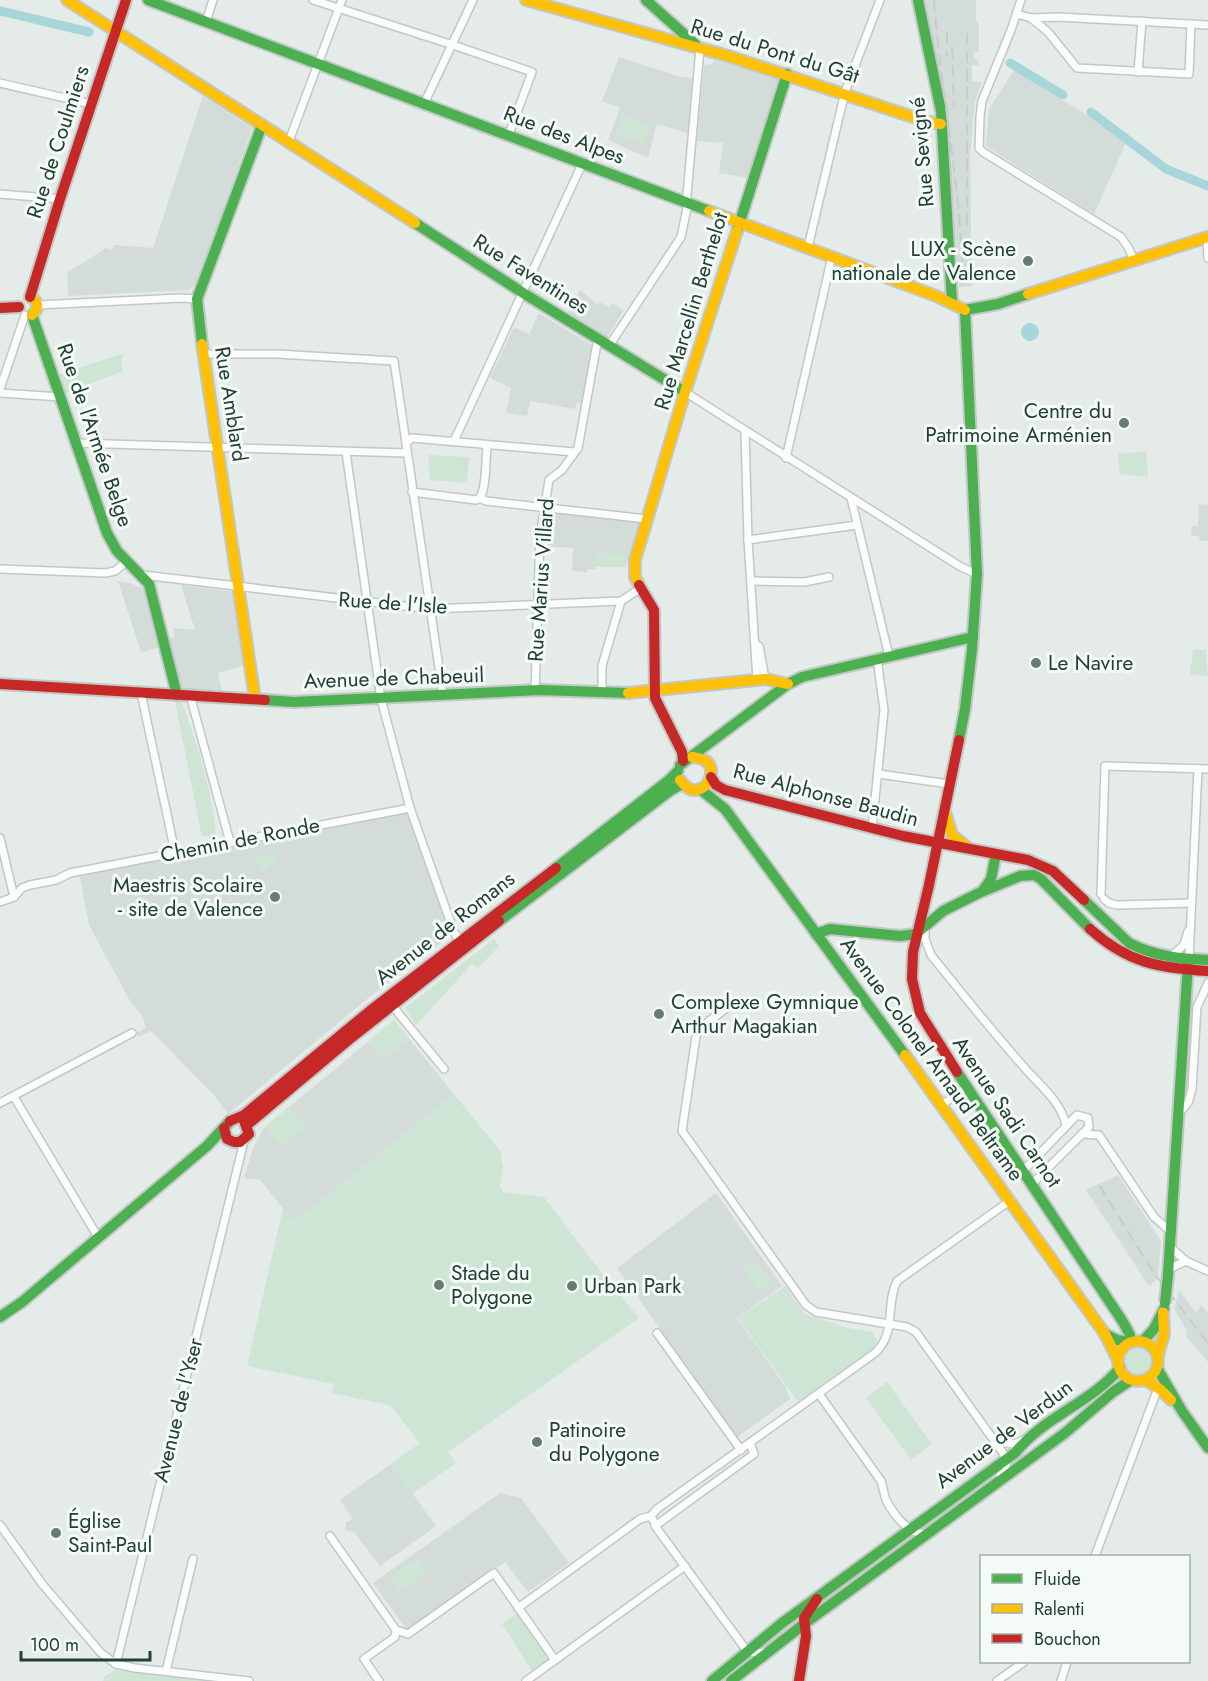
<svg xmlns="http://www.w3.org/2000/svg" width="1208" height="1681" viewBox="0 0 1208 1681" font-family="Jost,sans-serif">
  <style>
    .built { fill: #d3dcd8 }
    .green { fill: #cee4d4 }
    .water { fill: #a6d6d9 }
    .lines { fill: none; stroke-linecap: round; stroke-linejoin: round }
    .canal { stroke: #a6d6d9; stroke-width: 9 }
    .street-casing { stroke: #c2c8c5; stroke-width: 10 }
    .fast-casing { stroke: #c1c8c5; stroke-width: 14 }
    .slow-casing { stroke: #c1c8c5; stroke-width: 14 }
    .jam-casing { stroke: #c1c8c5; stroke-width: 14 }
    .street { stroke: #fbfcfc; stroke-width: 7 }
    .fast { stroke: #4caf50; stroke-width: 10 }
    .slow { stroke: #ffc107; stroke-width: 10 }
    .jam { stroke: #c62828; stroke-width: 10 }
    .rail { stroke: #c7ccca; stroke-width: 2; stroke-dasharray: 12 6; stroke-linecap: butt }
    .fast-bridge-casing { stroke: #c1c8c5; stroke-width: 14; stroke-linecap: butt }
    .fast-bridge { stroke: #4caf50; stroke-width: 10 }
    .poi-dot { fill: #667b74; stroke: #f4faf6; stroke-width: 2 }
    .labels { text-anchor: middle; stroke-width: 6; stroke-linejoin: round; paint-order: stroke }
    .street-label { font-size: 21px; fill: #223f36; stroke: #f4faf6 }
    .poi-label { font-size: 21px; fill: #223f36; stroke: #f4faf6; text-anchor: start }
  </style>
  <rect width="100%" height="100%" fill="#e5ebe8"/>
  <!-- built -->
  <g class="built">
    <path d="M922 0H976V21L979 25V52H974V58L978 59 979 65H972V81L982 82 975 100 970 156 972 286 959 287 950 154 944 107Z"/>
    <path d="M619 57 681 77 692 78 688 133 657 124 648 158 608 140 620 108 602 101Z"/>
    <path d="M714 60 775 76 779 82 750 178 719 173 723 143 697 141 704 65 712 64Z"/>
    <path d="M1014 70 1111 130 1126 143 1094 214 987 147 986 144 989 109Z"/>
    <path d="M203 96 252 128 197 284 188 290 68 296 67 273 106 248 112 250 114 245 153 248Z"/>
    <path d="M580 290 597 304 600 302 609 308 612 303 624 310 607 337 568 312Z"/>
    <path d="M539 313 593 346 583 404 576 403 575 409 530 401 527 416 506 413 511 388 490 378 514 327 529 334Z"/>
    <path d="M1199 504 1208 505V541H1200L1199 536H1191L1192 526H1198Z"/>
    <path d="M550 513 640 522 626 567H596L595 569H587V572L572 571 573 548 543 546V538H546L548 525 547 515Z"/>
    <path d="M118 581 130 583 142 588 160 647 141 652Z"/>
    <path d="M181 585 234 592 245 665 218 673 222 692 183 690 168 638 174 637 173 628 195 630Z"/>
    <path d="M407 811 453 934 367 999 228 1114 214 1095 151 1031 138 1037 136 1033 146 1028 143 1017 130 1001 89 925 79 873Z"/>
    <path d="M394 1020 454 1094 294 1222 260 1180 244 1178 253 1148 264 1128Z"/>
    <path d="M1118 1175 1161 1241 1158 1275 1156 1280 1149 1286 1086 1190Z"/>
    <path d="M716 1193 782 1286 737 1318 785 1386 790 1399 737 1437 617 1268Z"/>
    <path d="M1179 1290 1196 1313 1201 1305 1208 1313V1362L1186 1336 1187 1331 1174 1309Z"/>
    <path d="M391 1464 436 1526 380 1566 354 1532 345 1530 346 1522 353 1519 340 1500Z"/>
    <path d="M500 1493 521 1498 569 1563 528 1592 505 1562 408 1631 373 1583Z"/>
  </g>
  <!-- green -->
  <g class="green">
    <path d="M622 115 651 125 644 144 615 134Z"/>
    <path d="M124 353 121 364 123 371 66 393 60 374Z"/>
    <path d="M1146 451 1148 477 1120 474 1118 454Z"/>
    <path d="M428 455 469 457 467 483 430 480Z"/>
    <path d="M596 553 630 554 626 567H595Z"/>
    <path d="M1193 650H1206L1208 676 1190 674Z"/>
    <path d="M175 701H181C196 739 215 798 216 838L210 839 208 836 202 837Z"/>
    <path d="M275 853 279 858 263 873 253 859Z"/>
    <path d="M494 939 499 946 478 968 472 964 416 1025 405 1008Z"/>
    <path d="M394 1020 410 1040 384 1060 367 1042Z"/>
    <path d="M454 1094 502 1153 501 1162 503 1163 500 1187 503 1188 502 1192 544 1197 586 1253 639 1318 448 1452 456 1463 412 1494 391 1464 420 1443 390 1405 332 1393 334 1384 247 1366 283 1208 294 1222Z"/>
    <path d="M289 1107 306 1127 282 1146 265 1127Z"/>
    <path d="M755 1260 771 1282 759 1291 743 1269Z"/>
    <path d="M785 1286 805 1314 847 1328 872 1332 877 1340 876 1344 870 1351 798 1402 738 1318Z"/>
    <path d="M1139 1346 1149 1351 1152 1363 1145 1373 1137 1375 1127 1369 1124 1358 1134 1347Z"/>
    <path d="M887 1382 932 1444 911 1460 866 1398Z"/>
    <path d="M418 1558 428 1572 400 1591 390 1577Z"/>
    <path d="M519 1612 551 1659 533 1672 502 1624Z"/>
    <path d="M115 1670 207 1681H103L104 1677Z"/>
  </g>
  <!-- water -->
  <circle class="water" cx="1030" cy="332" r="9"/>
  <g class="lines">
    <!-- canal -->
    <g class="canal">
      <path d="M0 11 89 32"/>
      <path d="M1010 63 1063 95"/>
      <path d="M1091 112 1166 169 1208 186"/>
    </g>
    <defs>
      <g id="street">
        <path d="M313 0 453 45 532 72 509 134"/>
        <path d="M1021 0 1011 30 982 101 980 117 979 148 983 152 1121 237 1128 247 1134 260"/>
        <path d="M1017 14 1031 18 1058 17 1208 25"/>
        <path d="M1031 18 1048 32 1077 68 1189 74 1191 24"/>
        <path d="M206 22 213 0"/>
        <path d="M1138 72 1142 21"/>
        <path d="M0 83 91 104"/>
        <path d="M424 104 473 0"/>
        <path d="M289 141 342 0"/>
        <path d="M0 194 60 199"/>
        <path d="M1207 237 1208 258"/>
        <path d="M808 247 845 92 880 0"/>
        <path d="M38 305 180 298 197 299"/>
        <path d="M609 346 681 237 687 208V195L700 48"/>
        <path d="M204 354H277L394 361 443 695"/>
        <path d="M0 389 25 315"/>
        <path d="M685 392 961 567 977 574"/>
        <path d="M0 393 61 397"/>
        <path d="M745 431 748 540 757 680"/>
        <path d="M454 441 583 162"/>
        <path d="M76 443 407 453"/>
        <path d="M406 443 412 438 574 452"/>
        <path d="M346 452 381 699 410 808 454 932 460 941"/>
        <path d="M786 458 832 256"/>
        <path d="M412 492 476 500 480 498 486 501 647 519"/>
        <path d="M480 498C487 485 485 463 487 448L485 445"/>
        <path d="M851 498 889 656"/>
        <path d="M748 540 857 525"/>
        <path d="M0 569 105 573 115 571 127 561"/>
        <path d="M143 575 430 609 621 601 641 588"/>
        <path d="M752 581 804 582 829 577"/>
        <path d="M759 646 765 679"/>
        <path d="M535 691 540 537 549 480 562 470 578 448 598 338"/>
        <path d="M602 692V666L621 601"/>
        <path d="M141 693 175 852"/>
        <path d="M190 695 230 842"/>
        <path d="M879 774 949 784"/>
        <path d="M872 829 884 710 877 658"/>
        <path d="M0 838 14 897"/>
        <path d="M1101 894 1105 766 1208 769"/>
        <path d="M1104 899 1109 903 1117 905 1191 903"/>
        <path d="M0 902 14 897 22 888 30 885 56 880 70 873 410 808"/>
        <path d="M925 928V939L931 955C961 992 991 1030 1023 1066 1038 1084 1061 1101 1066 1125"/>
        <path d="M1171 956 1184 945 1188 931"/>
        <path d="M1189 959 1198 769"/>
        <path d="M390 1003 444 1069"/>
        <path d="M728 1007 697 1030 682 1131 806 1305 816 1312 907 1327 916 1332 1003 1453 1006 1459V1471L1000 1476"/>
        <path d="M14 1097 98 1237"/>
        <path d="M0 1103 132 1033"/>
        <path d="M942 1105 967 1087"/>
        <path d="M1178 1114 1188 1103 1192 1089 1197 1007 1208 983"/>
        <path d="M1082 1134 1099 1135 1154 1217 1171 1232"/>
        <path d="M1023 1171 1077 1115 1088 1118 1089 1127 1032 1184"/>
        <path d="M1170 1247 1186 1261 1208 1271"/>
        <path d="M1169 1269 1186 1261"/>
        <path d="M657 1333 741 1450"/>
        <path d="M819 1394 881 1481C883 1487 884 1494 886 1500 894 1515 908 1534 926 1534"/>
        <path d="M996 1442 1014 1444 1023 1440"/>
        <path d="M651 1516 657 1509 875 1353C897 1333 885 1305 897 1281L1011 1200"/>
        <path d="M651 1516 658 1530 747 1651 757 1653 766 1652"/>
        <path d="M0 1525 43 1585 101 1653 116 1664 135 1668 249 1681"/>
        <path d="M655 1526 754 1454 750 1443"/>
        <path d="M330 1536 396 1630 395 1637 364 1659 379 1681"/>
        <path d="M1095 1556 1158 1388"/>
        <path d="M518 1608 640 1519 651 1516"/>
        <path d="M396 1630 408 1634 494 1573 555 1660"/>
        <path d="M116 1664 244 1141"/>
        <path d="M166 1671 193 1559"/>
        <path d="M526 1681 685 1566"/>
        <path d="M997 1681 1024 1662"/>
        <path d="M1061 1681 1067 1662"/>
      </g>
      <g id="fast">
        <path d="M148 0 709 211"/>
        <path d="M646 0 695 44"/>
        <path d="M918 0 941 111 952 302"/>
        <path d="M415 223 523 293 685 392"/>
        <path d="M737 231 787 74"/>
        <path d="M32 315 107 533 117 551 149 584 177 695"/>
        <path d="M202 344 197 299 262 125"/>
        <path d="M265 700 294 702 540 690 628 693"/>
        <path d="M959 740 965 709 972 649 977 574 965 310 998 304 1028 294"/>
        <path d="M680 765 788 684 802 677 973 637"/>
        <path d="M700 789 725 809 905 1055"/>
        <path d="M556 868 668 781 678 771"/>
        <path d="M984 889 991 879 996 854"/>
        <path d="M1084 900 1129 943C1154 956 1180 959 1208 960"/>
        <path d="M499 921 671 790 682 784"/>
        <path d="M816 934 830 929 900 936 916 934 943 911 979 893 1020 876 1034 875 1041 879 1090 929"/>
        <path d="M957 1072 1123 1322 1130 1335V1342"/>
        <path d="M1168 1275 1188 963"/>
        <path d="M0 1317 22 1302 207 1146 230 1121"/>
        <path d="M1105 1334 1117 1340 1130 1342"/>
        <path d="M1143 1341 1154 1329 1164 1309"/>
        <path d="M1157 1368 1182 1411 1208 1448"/>
        <path d="M712 1681 782 1623 1015 1453C1043 1417 1091 1403 1120 1368"/>
        <path d="M731 1681 804 1624 1065 1433 1113 1392 1131 1380"/>
      </g>
      <g id="slow">
        <path d="M67 0 415 223"/>
        <path d="M526 0 728 56 928 122 941 124"/>
        <path d="M709 211 936 296 965 310"/>
        <path d="M1028 294 1208 237"/>
        <path d="M30 297C39 301 39 309 32 315"/>
        <path d="M202 344 255 699"/>
        <path d="M639 585 635 577V560L685 392 737 231"/>
        <path d="M628 693 765 679 788 684"/>
        <path d="M680 780C684 785 689 791 696 790 709 789 717 769 706 761 702 758 697 758 692 757"/>
        <path d="M946 815 952 835 968 848"/>
        <path d="M905 1055 1105 1334 1118 1360"/>
        <circle cx="1138" cy="1361" r="20"/>
        <path d="M1158 1355 1164 1334 1163 1312"/>
        <path d="M1146 1380 1161 1390 1171 1400"/>
      </g>
      <g id="jam">
        <path d="M30 297 60 199 126 0"/>
        <path d="M0 308 19 307"/>
        <path d="M639 585 654 610 655 698 682 752 683 761"/>
        <path d="M0 684 265 700"/>
        <path d="M711 777 716 785 725 790 903 836 1028 860 1053 871 1084 900"/>
        <path d="M1090 929C1128 963 1159 968 1208 971"/>
        <path d="M957 1072 920 1013 912 979 913 952 929 885 959 740"/>
        <path d="M230 1121 244 1115 371 1010 556 868"/>
        <path d="M247 1125 351 1038 499 921"/>
        <path d="M224 1128 227 1139 234 1142H240L249 1134 244 1121"/>
        <path d="M799 1681 806 1636 804 1618 817 1599"/>
      </g>
    </defs>
    <!-- street casing -->
    <use href="#street" class="street-casing"/>
    <!-- fast casing -->
    <use href="#fast" class="fast-casing"/>
    <!-- slow casing -->
    <use href="#slow" class="slow-casing"/>
    <!-- jam casing -->
    <use href="#jam" class="jam-casing"/>
    <!-- street -->
    <use href="#street" class="street"/>
    <!-- fast -->
    <use href="#fast" class="fast"/>
    <!-- slow -->
    <use href="#slow" class="slow"/>
    <!-- jam -->
    <use href="#jam" class="jam"/>
    <!-- rail -->
    <g class="rail">
      <path d="M934 0C941 96 962 190 963 287"/>
      <path d="M947 32V56"/>
      <path d="M952 47 954 107"/>
      <path d="M967 225V33"/>
      <path d="M1099 1185 1153 1272 1208 1343"/>
    </g>
    <defs>
      <path id="fast-bridge" d="M1165 1303 1168 1275"/>
    </defs>
    <!-- fast-bridge casing -->
    <use href="#fast-bridge" class="fast-bridge-casing"/>
    <!-- fast-bridge -->
    <use href="#fast-bridge" class="fast-bridge"/>
  </g>
  <!-- markers -->
  <g class="poi-dot">
    <circle cx="1028" cy="261" r="6"/>
    <circle cx="1124" cy="423" r="6"/>
    <circle cx="1036" cy="663" r="6"/>
    <circle cx="275" cy="897" r="6"/>
    <circle cx="659" cy="1014" r="6"/>
    <circle cx="439" cy="1285" r="6"/>
    <circle cx="572" cy="1286" r="6"/>
    <circle cx="537" cy="1442" r="6"/>
    <circle cx="56" cy="1533" r="6"/>
  </g>
  <g class="labels">
    <!-- street labels -->
    <g class="street-label">
      <text transform="translate(775 51) rotate(17)" y="7">Rue du Pont du Gât</text>
      <text transform="translate(564 135) rotate(21)" y="7">Rue des Alpes</text>
      <text transform="translate(58 142) rotate(-72)" y="7">Rue de Coulmiers</text>
      <text transform="translate(922 152) rotate(-95)" y="7">Rue Sevigné</text>
      <text transform="translate(531 274) rotate(32)" y="7">Rue Faventines</text>
      <text transform="translate(691 311) rotate(-73)" y="7">Rue Marcellin Berthelot</text>
      <text transform="translate(231 404) rotate(81)" y="7">Rue Amblard</text>
      <text transform="translate(95 435) rotate(71)" y="7">Rue de l'Armée Belge</text>
      <text transform="translate(541 580) rotate(-86)" y="7">Rue Marius Villard</text>
      <text transform="translate(393 603) rotate(4)" y="7">Rue de l'Isle</text>
      <text transform="translate(394 678) rotate(-2)" y="7">Avenue de Chabeuil</text>
      <text transform="translate(826 795) rotate(15)" y="7">Rue Alphonse Baudin</text>
      <text transform="translate(240 840) rotate(-11)" y="7">Chemin de Ronde</text>
      <text transform="translate(445 928) rotate(-38)" y="7">Avenue de Romans</text>
      <text transform="translate(932 1059) rotate(54)" y="7">Avenue Colonel Arnaud Beltrame</text>
      <text transform="translate(1007 1112) rotate(56)" y="7">Avenue Sadi Carnot</text>
      <text transform="translate(178 1410) rotate(-76)" y="7">Avenue de l'Yser</text>
      <text transform="translate(1004 1434) rotate(-37)" y="7">Avenue de Verdun</text>
    </g>
    <!-- poi labels -->
    <g class="poi-label">
      <text x="1016" y="256" text-anchor="end">LUX - Scène<tspan x="1016" dy="24">nationale de Valence</tspan></text>
      <text x="1112" y="418" text-anchor="end">Centre du<tspan x="1112" dy="24">Patrimoine Arménien</tspan></text>
      <text x="1048" y="670">Le Navire</text>
      <text x="263" y="892" text-anchor="end">Maestris Scolaire<tspan x="263" dy="24">- site de Valence</tspan></text>
      <text x="671" y="1009">Complexe Gymnique<tspan x="671" dy="24">Arthur Magakian</tspan></text>
      <text x="451" y="1280">Stade du<tspan x="451" dy="24">Polygone</tspan></text>
      <text x="584" y="1293">Urban Park</text>
      <text x="549" y="1437">Patinoire<tspan x="549" dy="24">du Polygone</tspan></text>
      <text x="68" y="1528">Église<tspan x="68" dy="24">Saint-Paul</tspan></text>
    </g>
  </g>
  <!-- legend -->
  <rect x="980" y="1555" width="210" height="108" fill="#f4faf6" stroke="#a0afa9" stroke-width="1.5"/>
  <rect x="992" y="1574" width="30" height="9" fill="#4caf50" stroke="#a0afa9" stroke-width="1.5"/>
  <text x="1034" y="1585" font-size="18" fill="#223f36">Fluide</text>
  <rect x="992" y="1604" width="30" height="9" fill="#ffc107" stroke="#a0afa9" stroke-width="1.5"/>
  <text x="1034" y="1615" font-size="18" fill="#223f36">Ralenti</text>
  <rect x="992" y="1634" width="30" height="9" fill="#c62828" stroke="#a0afa9" stroke-width="1.5"/>
  <text x="1034" y="1645" font-size="18" fill="#223f36">Bouchon</text>
  <!-- scale -->
  <path d="M21 1651v9h129v-9" fill="none" stroke="#223f36" stroke-width="3"/>
  <text x="30" y="1651" font-size="18" fill="#223f36" stroke="#f4faf6" stroke-width="4.5" paint-order="stroke">100 m</text>
</svg>
